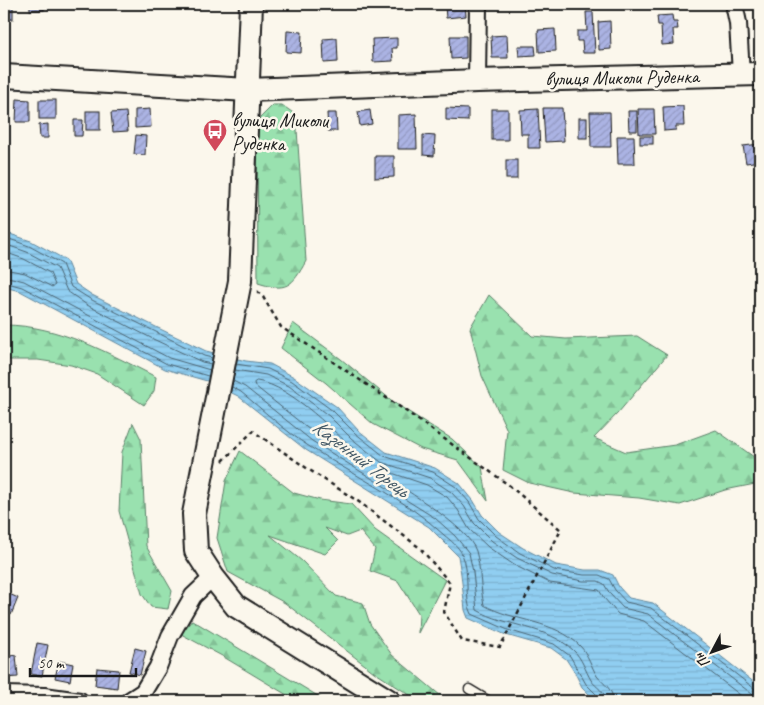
<svg xmlns="http://www.w3.org/2000/svg" width="764" height="705" viewBox="0 0 764 705" font-family="Caveat,sans-serif">
  <style>
    .forest { fill: url(#forest-firs); stroke: #5a7e66 }
    .water { fill: url(#water-rules); stroke: #62879c }
    .lines { fill: none; stroke-linecap: round; stroke-linejoin: round }
    .shore { stroke: #4a6371; stroke-width: 1 }
    .building { fill: url(#building-hatch); stroke: #1c1c1c }
    .lane-casing { stroke: #1c1c1c; stroke-width: 11 }
    .street-casing { stroke: #1c1c1c; stroke-width: 20 }
    .secondary-casing { stroke: #1c1c1c; stroke-width: 26 }
    .path { stroke: #1c1c1c; stroke-width: 2.5; stroke-dasharray: 4 4; stroke-linecap: butt }
    .lane { stroke: #fbf7ec; stroke-width: 8 }
    .street { stroke: #fbf7ec; stroke-width: 16 }
    .secondary { stroke: #fbf7ec; stroke-width: 22 }
    .labels { text-anchor: middle; stroke-width: 5; stroke-linejoin: round; paint-order: stroke }
    .street-label { font-size: 20px; fill: #1c1c1c; stroke: #fbf7ec }
    .poi-label { font-size: 20px; fill: #1c1c1c; stroke: #fbf7ec; text-anchor: start }
    .water-label { font-size: 21px; font-style: italic; fill: #455a67; stroke: #fbf7ec }
  </style>
  <defs>
    <pattern id="forest-firs" width="22" height="20" patternUnits="userSpaceOnUse" patternTransform="scale(1.25)"><rect width="22" height="20" fill="#99e1af"/><path d="M5 1l3.5 6h-7zM16 11l3.5 6h-7z" fill="#83c096"/></pattern>
    <pattern id="water-rules" width="6" height="5" patternUnits="userSpaceOnUse" patternTransform="scale(1.25)"><rect width="6" height="5" fill="#90cef1"/><path d="M0 2.5h6" fill="none" stroke="#7cb0ce"/></pattern>
    <pattern id="building-hatch" width="6" height="6" patternUnits="userSpaceOnUse" patternTransform="scale(1.25)"><rect width="6" height="6" fill="#abb3e3"/><path d="M-1 1l2-2M0 6l6-6M5 7l2-2" fill="none" stroke="#9399c2"/></pattern>
  </defs>
  <rect width="100%" height="100%" fill="#fbf7ec"/>
  <filter id="ink" filterUnits="userSpaceOnUse"><feTurbulence type="fractalNoise" baseFrequency=".02" numOctaves="2"/><feDisplacementMap in="SourceGraphic" scale="10" xChannelSelector="R" yChannelSelector="G"/><feConvolveMatrix kernelMatrix="1 2 1 2 8 2 1 2 1" color-interpolation-filters="sRGB"/></filter>
  <g filter="url(#ink)">
    <!-- forest -->
    <g class="forest">
      <path d="M273 105H282L296 115 306 261C292 287 286 292 258 283L257 121Z"/>
      <path d="M489 295 532 336 566 339 637 336 667 355 618 413 594 438 626 452 675 445 716 430 754 457 760 483 725 490 680 505 639 498 574 493 529 483 503 470 507 430 482 376 470 328Z"/>
      <path d="M293 323 341 359 396 404 452 439 482 467 488 501 458 460 421 449 373 424 326 383 281 348Z"/>
      <path d="M4 325C59 325 108 353 156 377L154 391 144 405 97 374 71 365 38 360H4Z"/>
      <path d="M133 423 141 439 146 546 172 591 168 609 151 607 142 594 119 511 122 452Z"/>
      <path d="M240 451 294 493 320 500 351 504 375 530 445 580 418 633 419 614 398 581 370 571 375 549 360 531 347 536 325 528 338 541 325 554 270 535 302 561 336 596 363 603 370 624 392 655 447 701H419L374 672 285 603 228 572 217 538 226 481Z"/>
      <path d="M192 620 326 701H297L222 656 181 634Z"/>
    </g>
    <!-- water -->
    <path class="water" d="M4 232 31 241 66 260 76 284 92 295 158 328 206 351 246 361 270 364 294 377 337 407 358 430 386 452 435 468 459 483 473 500 482 515 499 532 523 548 556 565 585 570H600L613 575 619 587 629 598 653 603 760 687V701H596L582 687 575 673 566 659 551 648 506 635 468 618 465 610 461 574 458 556 429 527 306 450 238 396 207 381 165 369 20 291 4 287Z"/>
    <g class="lines">
      <!-- shore -->
      <g class="shore">
        <path d="M4 237 29 246 62 264 71 287 90 299 204 356 212 358"/>
        <path d="M4 244 27 252 57 268 67 291 87 305 153 339 202 362 211 364"/>
        <path d="M4 252 24 259 50 273 55 285 52 287 25 273 4 269"/>
        <path d="M4 276 24 281 169 358 210 370"/>
        <path d="M4 282 22 287 167 364 208 376"/>
        <path d="M236 364 268 369 292 381 333 411 355 433 384 456 433 472 456 487 469 502 479 519 496 536 520 553 554 570 584 575H599L609 579 615 590 626 602 651 608 755 689 760 690"/>
        <path d="M235 370 266 375 289 386 329 416 351 438 381 462 430 478 451 492 464 506 474 523 492 541 517 558 552 575 583 581H598L604 584 610 594 623 608 648 614 752 694 760 697"/>
        <path d="M233 381 245 387 312 441 435 518 455 536 469 553 473 572 477 610C507 627 547 626 573 650 582 658 585 670 591 680 596 688 605 690 606 701"/>
        <path d="M257 381C293 386 336 435 364 458V461L361 462 316 435 255 386 254 383Z"/>
        <path d="M232 387 241 392C263 410 285 431 310 447 354 476 405 498 444 535 450 540 459 547 462 554 471 573 463 597 472 614L508 630 554 644 570 656 586 684 598 696 599 701"/>
        <path d="M613 701C613 688 604 685 597 676 591 666 588 654 580 646 555 620 514 622 484 605 480 588 481 569 476 551 468 527 406 490 384 476L383 472 386 471 427 485 447 497 458 510 469 529 488 547 514 565 550 583 599 590 604 598 618 614 644 621 748 701"/>
      </g>
    </g>
    <!-- building -->
    <g class="building">
      <rect x="4" y="4" width="9" height="15"/>
      <rect x="30" y="4" width="14" height="6"/>
      <path d="M437 4H465L466 16 446 18 445 6H438Z"/>
      <path d="M586 12H593L595 53H583L582 41H577V31H587Z"/>
      <path d="M672 15 673 22H677L678 29H673L674 44 662 45 661 25H658L657 16Z"/>
      <path d="M610 21 611 49 599 50 598 22Z"/>
      <path d="M555 29 556 51 539 52 538 30Z"/>
      <path d="M287 31 302 32 301 53 286 52Z"/>
      <path d="M507 35 508 58H492L491 36Z"/>
      <path d="M450 36H466V58L451 59Z"/>
      <path d="M337 38 338 62 324 63 323 39Z"/>
      <path d="M397 38V48H392L393 61 373 62 372 39Z"/>
      <path d="M518 46H535L536 55 519 56Z"/>
      <path d="M17 99 30 100V122H16Z"/>
      <rect x="39" y="100" width="17" height="19"/>
      <path d="M683 106 684 126H676V130L664 131 663 107Z"/>
      <path d="M446 108 468 109V121L446 120Z"/>
      <path d="M543 108H562L564 141 545 142Z"/>
      <path d="M150 109 151 127 135 128V110Z"/>
      <rect x="492" y="109" width="16" height="31"/>
      <path d="M538 109 540 148H528V134H521L520 110Z"/>
      <path d="M638 109H654L655 134H639Z"/>
      <path d="M370 110 372 124 360 126 358 112Z"/>
      <rect x="86" y="111" width="14" height="19"/>
      <path d="M628 111H637V131H629Z"/>
      <path d="M126 112 128 131 113 132 111 113Z"/>
      <path d="M590 112H610L611 147H591Z"/>
      <path d="M327 113H336L337 131H328Z"/>
      <path d="M416 114 417 149H398V115Z"/>
      <rect x="579" y="118" width="8" height="20"/>
      <path d="M74 120H83L82 136H74Z"/>
      <path d="M48 124V138H40L39 125Z"/>
      <path d="M136 135 146 136 145 155 134 154Z"/>
      <path d="M423 135 435 136 434 156 423 155Z"/>
      <path d="M617 136H634L635 164H618Z"/>
      <rect x="640" y="136" width="13" height="8"/>
      <path d="M760 144V161L746 163 743 146Z"/>
      <path d="M375 156H394V177L375 178Z"/>
      <rect x="506" y="160" width="11" height="19"/>
      <path d="M5 592 18 598 11 615 4 612Z"/>
      <path d="M37 643 48 645 42 676 31 674Z"/>
      <path d="M135 648 146 651 140 675 129 672Z"/>
      <path d="M16 655 18 677 4 678V657Z"/>
      <path d="M59 661 73 664 70 681 55 678Z"/>
      <path d="M97 668 119 670 117 688 95 685Z"/>
    </g>
    <g class="lines">
      <defs>
        <path id="lane" d="M469 689 489 701"/>
        <g id="street">
          <path d="M734 4 738 23 741 74"/>
          <path d="M477 81 478 4"/>
          <path d="M4 695 44 696 80 701"/>
          <path d="M129 701 143 692 158 667 170 636 193 596 213 577"/>
        </g>
        <g id="secondary">
          <path d="M251 4 240 281 194 514 196 551 213 577 236 606 389 701"/>
          <path d="M4 76 248 90 477 81 760 74"/>
        </g>
      </defs>
      <!-- lane casing -->
      <use href="#lane" class="lane-casing"/>
      <!-- street casing -->
      <use href="#street" class="street-casing"/>
      <!-- secondary casing -->
      <use href="#secondary" class="secondary-casing"/>
      <!-- path -->
      <path class="path" d="M223 461 253 431 308 469 359 502 420 548 450 583 444 612 462 641 500 647 561 530 510 486 400 407 281 327 263 297 256 290"/>
      <!-- lane -->
      <use href="#lane" class="lane"/>
      <!-- street -->
      <use href="#street" class="street"/>
      <!-- secondary -->
      <use href="#secondary" class="secondary"/>
    </g>
  </g>
  <!-- icons -->
  <defs>
    <symbol id="bus-pin" viewBox="-11 -11 22 30"><path d="M0 17L-7.5 6A9.5 9.5 0 1 1 7.5 6Z" fill="#d1495b" stroke="#fbf7ec"/><path d="M-5-6H5V4H4V6H2V4H-2V6H-4V4H-5ZM-3.5-4V0h7V-4ZM-3.5 1.2v1.5H-2V1.2ZM2 1.2v1.5H3.5V1.2Z" fill="#fff"/></symbol>
  </defs>
  <g fill-rule="evenodd">
    <use href="#bus-pin" x="201" y="117" width="28" height="38"/>
  </g>
  <g class="labels">
    <!-- street labels -->
    <g class="street-label">
      <text transform="translate(622 77) rotate(-1)" y="7">вулиця Миколи Руденка</text>
    </g>
    <!-- poi labels -->
    <g class="poi-label">
      <text x="232" y="127">вулиця Миколи<tspan x="232" dy="23">Руденка</tspan></text>
    </g>
    <!-- water labels -->
    <g class="water-label">
      <text transform="translate(361 458) rotate(37)" y="7">Казенний Торець</text>
    </g>
  </g>
  <!-- margin -->
  <rect width="764" height="705" fill="none" stroke="#fbf7ec" stroke-width="20"/>
  <rect x="10" y="10" width="744" height="685" fill="none" stroke="#1c1c1c" stroke-width="2" filter="url(#ink)"/>
  <!-- north arrow -->
  <g transform="translate(712 652) rotate(229)" stroke="#fbf7ec" stroke-width="4" paint-order="stroke">
  <path d="M0-4L9 19L0 12L-9 19Z" fill="#1c1c1c"/>
  <text y="-8" font-size="14" font-weight="bold" text-anchor="middle" fill="#1c1c1c">Пн</text>
  </g>
  <!-- scale -->
  <path d="M30 668v8h106v-8" fill="none" stroke="#1c1c1c" stroke-width="2.5"/>
  <text x="38" y="668" font-size="15" fill="#1c1c1c" stroke="#fbf7ec" stroke-width="4" paint-order="stroke">50 m</text>
</svg>
